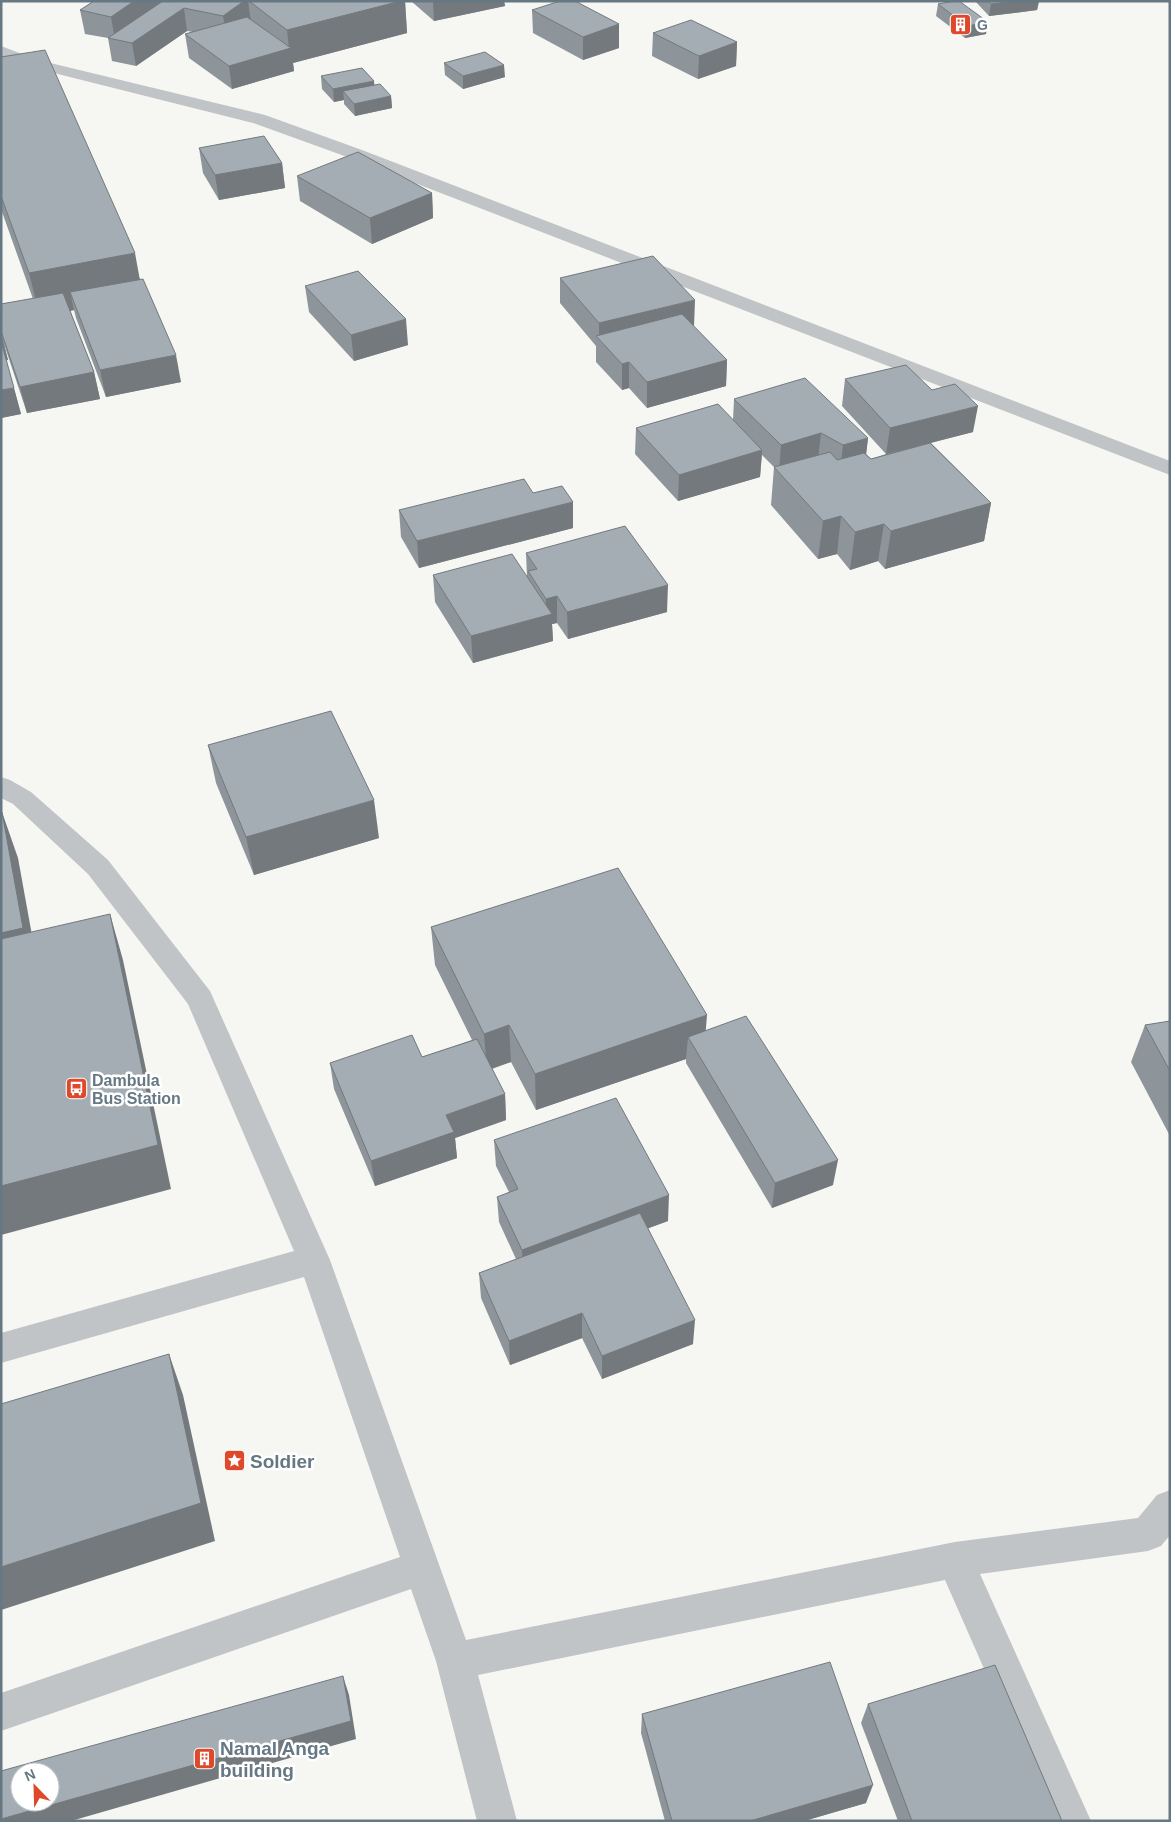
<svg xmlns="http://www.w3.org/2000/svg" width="1171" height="1822" viewBox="0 0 1171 1822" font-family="Arial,sans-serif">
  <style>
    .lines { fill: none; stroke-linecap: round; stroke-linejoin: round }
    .minor { fill: #c0c4c7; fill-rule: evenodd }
    .wall { fill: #8d959a }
    .shaded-wall { fill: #73797d }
    .building { fill: #a4adb3; stroke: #73797d; fill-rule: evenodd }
    .labels { text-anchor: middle; stroke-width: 5; stroke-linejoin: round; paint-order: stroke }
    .far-poi-label { font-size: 14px; font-weight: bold; fill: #667883; stroke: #fff; text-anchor: start }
    .poi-label { font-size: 16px; font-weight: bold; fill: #667883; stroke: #fff; text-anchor: start }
    .near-poi-label { font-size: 19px; font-weight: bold; fill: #667883; stroke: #fff; text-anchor: start }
  </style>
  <rect width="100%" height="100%" fill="#f6f6f3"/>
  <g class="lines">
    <!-- minor -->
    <g class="minor">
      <path d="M1 46 38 60 265 115 362 150 1170 461V475L350 158 253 123 26 66 1 57Z"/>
      <path d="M1 777 10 780 31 792 108 860 210 991 330 1260 466 1640 955 1542 1138 1518 1157 1495 1170 1490V1535L1161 1546 1148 1551 980 1574 1091 1821H1051L945 1580 478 1675 517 1821H477L436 1661 411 1589 1 1731V1693L400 1557 304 1277 1 1363V1333L294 1251 188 1004 88 874 13 804 1 798Z"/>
    </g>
  </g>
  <!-- wall -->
  <g class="wall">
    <path d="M94 1H405L407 33 293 63 294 71 232 89 189 58 185 34 193 32 187 31 136 66 112 61 108 38 85 34 80 10Z"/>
    <path d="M411 1H504L505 6 434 21Z"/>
    <path d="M975 1H1039L1037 10 989 16Z"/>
    <path d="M938 4 986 34 965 38 936 16Z"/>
    <path d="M532 10 619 24V48L583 60 533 33Z"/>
    <path d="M653 33 737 42 736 66 698 79 652 56Z"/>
    <path d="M1 57 140 279 181 382 106 397 76 318 74 310 70 311 94 372 100 399 27 413 4 344 8 360H6L21 414 1 418V304L33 299 1 209Z"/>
    <path d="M444 63 505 77 463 89 445 75Z"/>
    <path d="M321 76 374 85 391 96 392 108 355 116 344 104V100L334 102 322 89Z"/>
    <path d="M199 148 282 163 285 188 219 200 203 173Z"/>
    <path d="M297 176 432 193 433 218 372 244 300 201Z"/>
    <path d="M560 278 693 326 727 360 726 386 647 408 629 388 622 390 596 362V346L560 303Z"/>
    <path d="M305 286 408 345 354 361 309 312Z"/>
    <path d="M845 379 973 432 931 443 991 503 984 541 885 569 878 561 850 570 837 554 818 559 771 505 774 467 762 455 760 477 678 501 635 454 636 428 733 420 734 399 868 438 866 454 871 459 886 454 842 406Z"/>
    <path d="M533 493 573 502V528L419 568 401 537 399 510Z"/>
    <path d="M526 553 667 612 568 639 557 623 552 624 553 641 473 663 435 602 433 575 527 577Z"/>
    <path d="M208 745 379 838 254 875 216 783Z"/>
    <path d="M431 927 706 1030 833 1185 772 1208 686 1063V1059L536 1110 511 1062 492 1069 505 1094 506 1120 455 1138 457 1158 375 1186 334 1089 330 1063 422 1057 472 1040 435 965Z"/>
    <path d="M1170 1021V1136L1131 1062 1145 1025Z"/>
    <path d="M494 1140 668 1221 648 1228 693 1344 602 1379 582 1338 510 1365 481 1298 479 1273 516 1259 499 1222 497 1197 509 1192 496 1166Z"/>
    <path d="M868 1704 1062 1821H898L861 1723Z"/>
    <path d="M642 1714 866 1803 804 1821H665L641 1733Z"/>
  </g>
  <!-- shaded-wall -->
  <g class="shaded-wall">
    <path d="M134 1H165L166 6 115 40 111 17Z"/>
    <path d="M244 1H248L251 22 227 39 223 16Z"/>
    <path d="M401 1H405L407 33 293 63 294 71 232 89 229 66 289 48 287 30Z"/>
    <path d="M433 1H504L505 6 434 21Z"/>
    <path d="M1017 1H1039L1037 10 989 16 991 4Z"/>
    <path d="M184 8 187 31 136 66 132 43Z"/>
    <path d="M988 22 986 34 965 38 967 26Z"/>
    <path d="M619 24V48L583 60V37Z"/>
    <path d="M737 42 736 66 698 79 699 56Z"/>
    <path d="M504 65 505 77 463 89V76Z"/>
    <path d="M374 81 375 93 343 91 344 100 334 102 333 89Z"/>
    <path d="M391 96 392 108 355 116 354 104Z"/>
    <path d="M282 163 285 188 219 200 215 175Z"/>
    <path d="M432 193 433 218 372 244 370 218Z"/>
    <path d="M135 253 143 297 70 292 74 310 40 317 29 273Z"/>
    <path d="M695 300 694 326 599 339V323Z"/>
    <path d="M406 319 408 345 354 361 351 335Z"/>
    <path d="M1 334 8 360 1 361Z"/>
    <path d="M176 355 181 382 106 397 100 370Z"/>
    <path d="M727 360 726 386 647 408V382Z"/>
    <path d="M629 362V388L622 390V364Z"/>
    <path d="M94 372 100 399 27 413 20 387Z"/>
    <path d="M14 388 21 414 1 418V390Z"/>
    <path d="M978 406 973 432 886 454 890 428Z"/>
    <path d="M821 433 818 459 779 472 781 445Z"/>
    <path d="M868 438 865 464 840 472 843 445Z"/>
    <path d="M762 450 760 477 678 501 679 475Z"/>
    <path d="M573 502V528L419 568 417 541Z"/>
    <path d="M991 503 984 541 885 569 891 531Z"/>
    <path d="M841 516 837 554 818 559 823 521Z"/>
    <path d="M884 524 878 561 850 570 855 532Z"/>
    <path d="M668 585 667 612 568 639 567 612Z"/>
    <path d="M557 596V623L552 624 553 641 473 663 471 636 546 616V599Z"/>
    <path d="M374 800 379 838 254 875 246 837Z"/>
    <path d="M2 812 18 858 39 974 1 983Z"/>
    <path d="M110 914 123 960 171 1189 1 1235V1186Z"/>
    <path d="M707 1015 704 1052 688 1037 686 1059 536 1110 535 1074Z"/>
    <path d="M509 1025 511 1062 487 1070 484 1034Z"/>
    <path d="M505 1094 506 1120 455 1138 457 1158 375 1186 371 1161 446 1115Z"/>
    <path d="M838 1160 833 1185 772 1208 775 1183Z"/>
    <path d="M669 1195 668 1221 523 1275 522 1250Z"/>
    <path d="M582 1313V1338L510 1365 509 1341Z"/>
    <path d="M695 1320 693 1344 602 1379V1356Z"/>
    <path d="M169 1354 183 1395 215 1541 1 1610V1567Z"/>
    <path d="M343 1676 349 1695 356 1739 71 1821H1V1819Z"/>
    <path d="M873 1785 866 1803 804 1821H750Z"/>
  </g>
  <!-- building -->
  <g class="building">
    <path d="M94 1H134L111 17 80 10Z"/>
    <path d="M163 1H244L223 16 184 8 132 43 108 38Z"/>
    <path d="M249 1H401L287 30Z"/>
    <path d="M560 1H575L619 24 583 37 532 10Z"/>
    <path d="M955 1H959L988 22 967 26 938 4Z"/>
    <path d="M988 1H1017L991 4Z"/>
    <path d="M247 17 291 48 229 66 185 34Z"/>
    <path d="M691 20 737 42 699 56 653 33Z"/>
    <path d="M45 50 135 253 29 273 1 196V57Z"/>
    <path d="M485 52 504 65 463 76 444 63Z"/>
    <path d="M362 68 374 81 333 89 321 76Z"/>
    <path d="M380 84 391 96 354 104 343 91Z"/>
    <path d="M264 136 282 163 215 175 199 148Z"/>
    <path d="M358 152 432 193 370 218 297 176Z"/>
    <path d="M653 256 695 300 599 323 560 278Z"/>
    <path d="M358 271 406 319 351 335 305 286Z"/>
    <path d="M143 279 176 355 100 370 70 292Z"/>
    <path d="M63 293 94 372 20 387 1 331V304Z"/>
    <path d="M682 314 727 360 647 382 629 362 622 364 596 336Z"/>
    <path d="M1 341 14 388 1 390Z"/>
    <path d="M906 365 932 390 955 384 978 406 890 428 845 379Z"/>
    <path d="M805 378 868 438 843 445 821 433 781 445 734 399Z"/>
    <path d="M718 404 762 450 679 475 636 428Z"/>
    <path d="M930 443 991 503 891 531 884 524 855 532 841 516 823 521 774 467 830 452 837 460 864 453 871 459Z"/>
    <path d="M524 479 533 493 562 486 573 502 417 541 399 510Z"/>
    <path d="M625 526 668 585 567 612 557 596 546 599 528 571 537 569 526 553Z"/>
    <path d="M512 554 552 614 471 636 433 575Z"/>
    <path d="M331 711 374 800 246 837 208 745Z"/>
    <path d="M1 812H2L23 928 1 933Z"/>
    <path d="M618 868 707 1015 535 1074 509 1025 484 1034 431 927Z"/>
    <path d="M110 914 158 1145 1 1186V939Z"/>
    <path d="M746 1016 838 1160 775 1183 688 1037Z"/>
    <path d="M1170 1021V1071L1145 1025Z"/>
    <path d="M412 1035 422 1057 477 1039 505 1094 446 1115 454 1132 371 1161 330 1063Z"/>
    <path d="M616 1098 669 1195 522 1250 497 1197 518 1189 494 1140Z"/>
    <path d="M640 1213 695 1320 602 1356 582 1313 509 1341 479 1273Z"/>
    <path d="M169 1354 201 1503 1 1567V1404Z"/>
    <path d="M830 1662 873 1785 750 1821H672L642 1714Z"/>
    <path d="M995 1665 1062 1821H912L868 1704Z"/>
    <path d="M343 1676 351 1721 1 1819V1771ZM20 1772H50V1802H20Z"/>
  </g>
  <!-- icons -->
  <defs>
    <symbol id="building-square" viewBox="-11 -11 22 22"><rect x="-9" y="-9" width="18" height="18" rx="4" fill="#de492c" stroke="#fff"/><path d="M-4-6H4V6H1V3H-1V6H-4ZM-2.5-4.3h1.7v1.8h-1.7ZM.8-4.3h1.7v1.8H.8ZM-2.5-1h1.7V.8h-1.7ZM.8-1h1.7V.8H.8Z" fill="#fff"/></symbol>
    <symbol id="bus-square" viewBox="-11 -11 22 22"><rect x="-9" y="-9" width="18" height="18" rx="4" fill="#de492c" stroke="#fff"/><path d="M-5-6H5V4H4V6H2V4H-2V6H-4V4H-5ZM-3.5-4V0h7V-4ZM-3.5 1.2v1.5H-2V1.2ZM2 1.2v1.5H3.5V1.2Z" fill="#fff"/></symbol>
    <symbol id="sight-square" viewBox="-11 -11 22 22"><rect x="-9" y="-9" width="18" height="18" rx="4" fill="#de492c" stroke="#fff"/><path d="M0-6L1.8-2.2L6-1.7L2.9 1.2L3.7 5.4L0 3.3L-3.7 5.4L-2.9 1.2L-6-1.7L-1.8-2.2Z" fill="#fff"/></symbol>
  </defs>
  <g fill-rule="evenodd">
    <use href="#building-square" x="948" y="12" width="25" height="25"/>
    <use href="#bus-square" x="64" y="1076" width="25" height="25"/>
    <use href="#sight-square" x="222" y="1448" width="25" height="25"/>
    <use href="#building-square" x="192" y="1746" width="25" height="25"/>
  </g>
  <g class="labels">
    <!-- far-poi labels -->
    <g class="far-poi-label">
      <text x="977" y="30">G</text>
    </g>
    <!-- poi labels -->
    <g class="poi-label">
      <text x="92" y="1086">Dambula<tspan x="92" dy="18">Bus Station</tspan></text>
    </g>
    <!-- near-poi labels -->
    <g class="near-poi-label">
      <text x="250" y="1468">Soldier</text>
      <text x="220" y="1755">Namal Anga<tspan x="220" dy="22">building</tspan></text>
    </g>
  </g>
  <!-- border -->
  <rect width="1171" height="1822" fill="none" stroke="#667883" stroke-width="5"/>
  <!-- north arrow -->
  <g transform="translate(35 1787) rotate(337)"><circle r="24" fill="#ffffff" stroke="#c2c9cd"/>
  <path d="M0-4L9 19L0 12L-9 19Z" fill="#de492c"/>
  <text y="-8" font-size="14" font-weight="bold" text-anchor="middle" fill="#667883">N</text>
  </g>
</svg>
